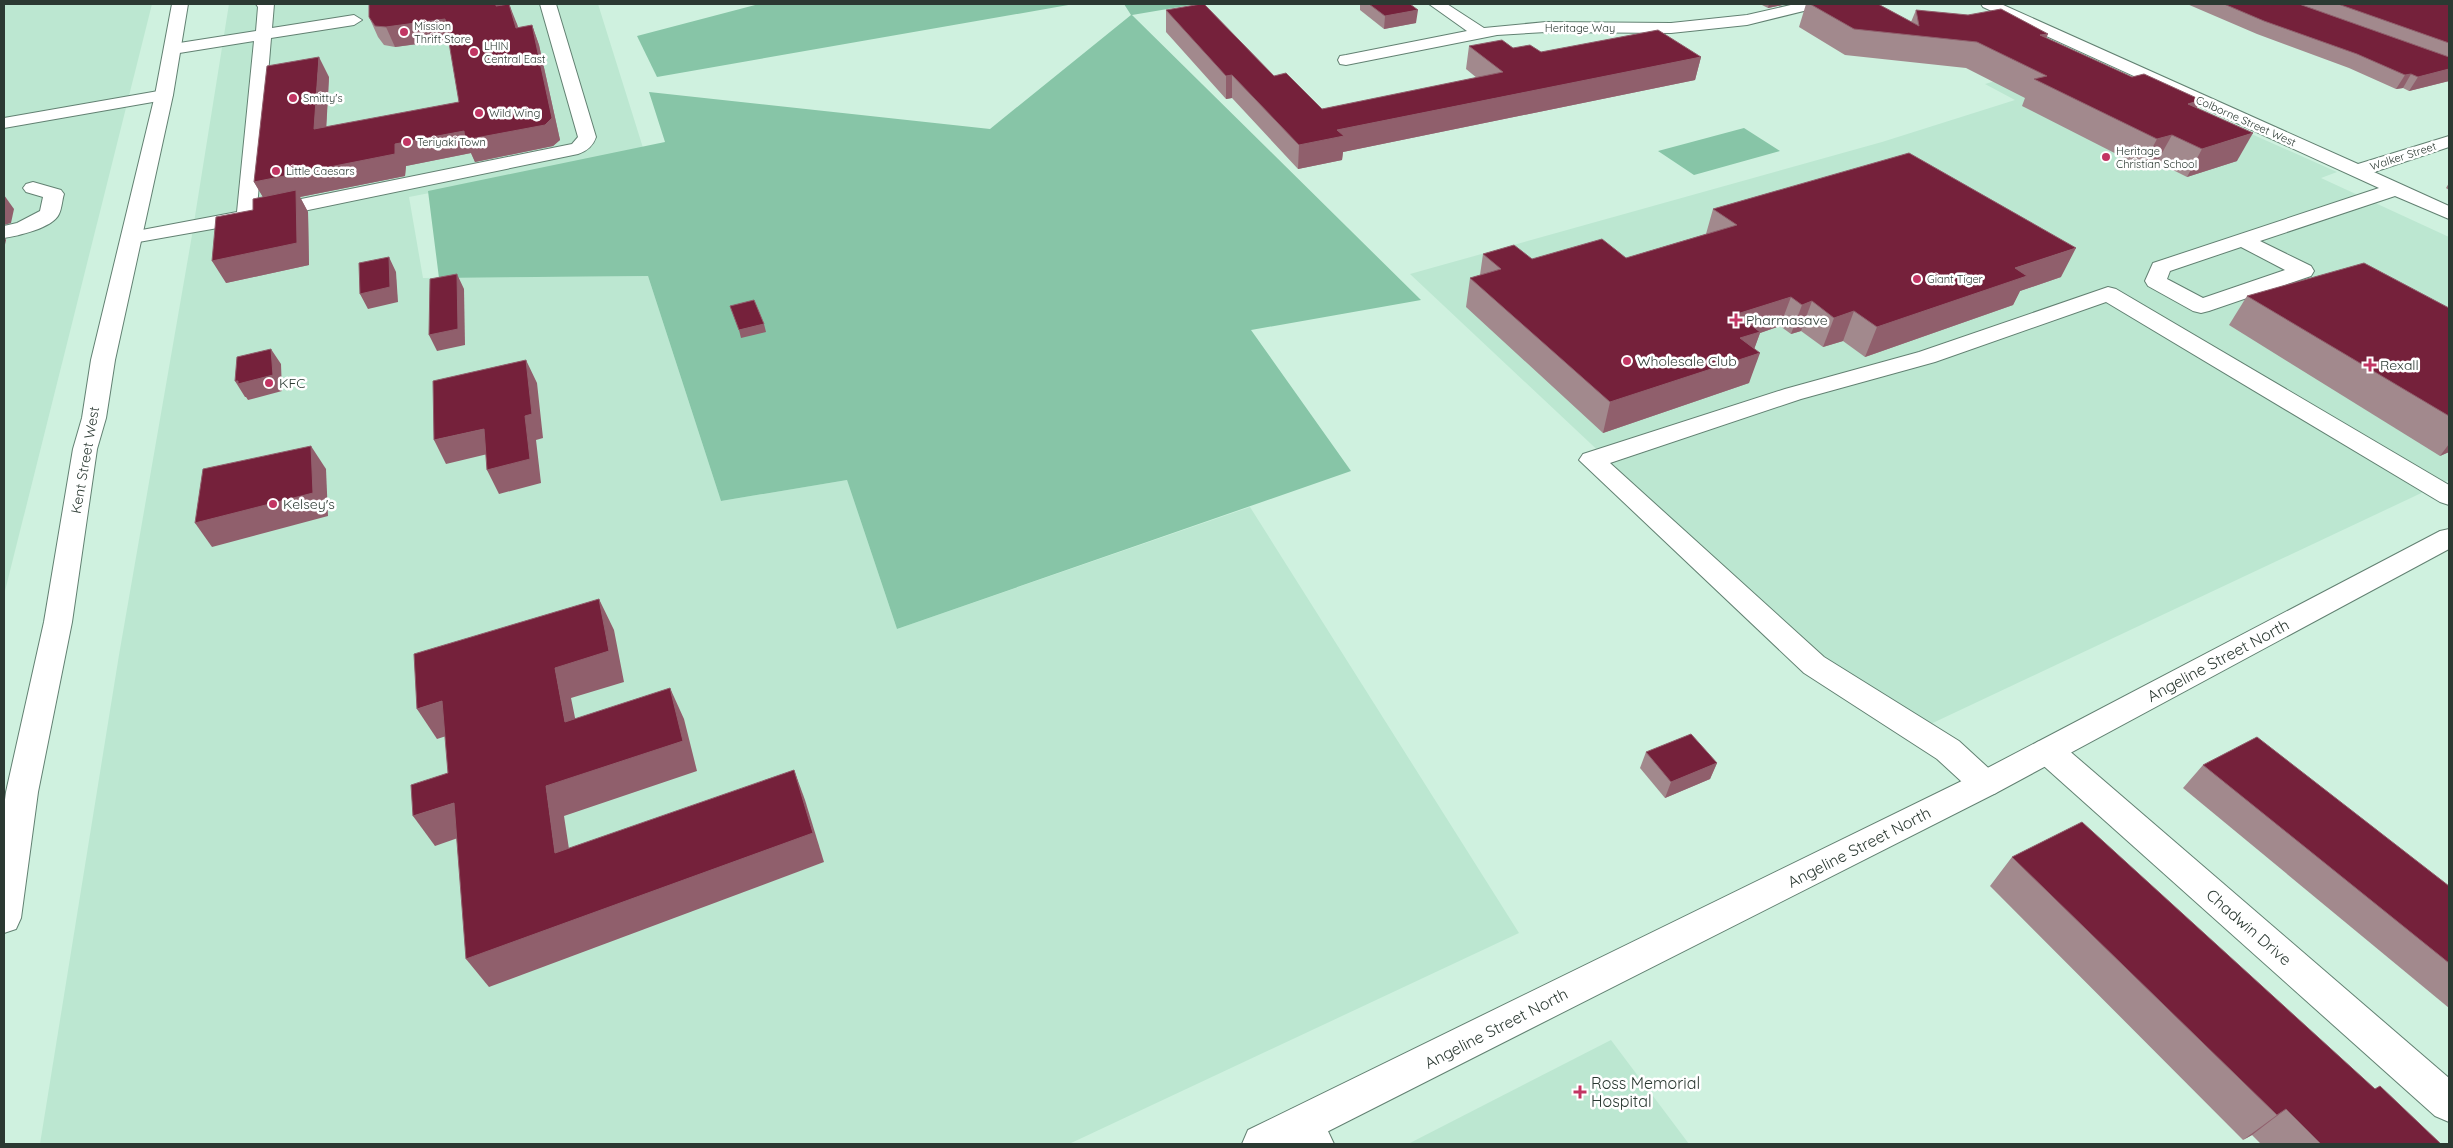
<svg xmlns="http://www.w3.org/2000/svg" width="2453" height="1148" viewBox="0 0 2453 1148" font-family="Quicksand,sans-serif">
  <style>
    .built { fill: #bce7d1 }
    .green { fill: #87c5a7 }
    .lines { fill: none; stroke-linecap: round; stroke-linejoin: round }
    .minor-casing { stroke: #628172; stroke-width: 2 }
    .major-casing { stroke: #628172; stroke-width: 2 }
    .minor { fill: #fff; fill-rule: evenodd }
    .major { fill: #fff; fill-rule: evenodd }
    .wall { fill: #a2898d }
    .shaded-wall { fill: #905f6c }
    .building { fill: #75213b; stroke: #905f6c }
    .poi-dot { fill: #c23563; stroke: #fff; stroke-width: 2 }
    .labels { text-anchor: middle; stroke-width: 5; stroke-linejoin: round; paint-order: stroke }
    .far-poi-label { font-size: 11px; fill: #2b3932; stroke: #fff; text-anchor: start }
    .far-street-label { font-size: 11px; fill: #2b3932; stroke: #fff }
    .poi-label { font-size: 14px; fill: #2b3932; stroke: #fff; text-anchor: start }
    .street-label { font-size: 14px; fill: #2b3932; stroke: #fff }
    .near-street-label { font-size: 16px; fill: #2b3932; stroke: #fff }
    .near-poi-label { font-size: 16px; fill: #2b3932; stroke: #fff; text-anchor: start }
  </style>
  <rect width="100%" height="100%" fill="#cff1df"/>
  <!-- built -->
  <g class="built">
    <path d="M4 4H152L4 595Z"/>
    <path d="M229 4H598L644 151 409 197 423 278 648 276 721 501 847 480 897 629 1250 507 1519 933 1069 1144H40L119 655 191 241Z"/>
    <path d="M2078 57 2337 172 2321 178 2449 237V480L1903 737 1410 274 1882 142 2015 100 1985 84Z"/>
    <path d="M1611 1040 1689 1144H1408Z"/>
  </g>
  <!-- green -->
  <g class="green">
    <path d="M759 4H1074L657 77 637 36Z"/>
    <path d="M1124 4H1197L1132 15 1421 300 1251 330 1351 471 897 629 847 480 721 501 648 276 439 278 428 191 665 142 649 92 990 129 1131 15Z"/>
    <path d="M1744 128 1780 151 1694 175 1658 151Z"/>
  </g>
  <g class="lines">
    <defs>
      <g id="minor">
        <path d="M256 4H274L272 28 354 15 362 20 354 25 271 38 257 208 572 144 578 137 540 4H556L596 137C593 146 587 151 578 154L246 223 133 243 126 241 123 237 126 233 237 212 254 41 173 54 167 53 165 49 167 45 173 44 256 31 258 7Z"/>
        <path d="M1429 4H1447L1484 28 1546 22 1671 23 1747 15 1795 4H1822L1820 7 1747 25 1671 33 1546 32 1497 35 1346 65 1340 64 1338 60 1340 56 1346 55 1467 31Z"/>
        <path d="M1981 4H2001L2358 164 2449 136V147L2374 172 2449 206V219L2395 196 2260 241 2311 266 2314 271 2311 276 2209 311 2201 313 2193 311 2148 286 2145 281 2153 263 2379 188 1983 7ZM2241 247 2285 270 2203 298 2167 279 2170 271Z"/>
        <path d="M164 90 170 91 173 95 170 99 4 128V118Z"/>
        <path d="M33 182 61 190 64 194C62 200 62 208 59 214 53 228 17 236 4 238V226L17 223 40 211 43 197 26 192 23 188 26 184Z"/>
        <path d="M2108 287 2116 289 2449 485V505L2440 502 2106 302 1935 362 1801 399 1610 463 1824 657 1959 741 1996 775 2001 784 1996 793 1985 797 1974 793 1937 759 1804 673 1579 460 1583 454 1785 389 1919 352Z"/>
        <path d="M2048 739 2059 742 2449 1078V1122L2435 1116 2037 760 2032 751 2037 742Z"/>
        <path d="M1304 1105 1318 1110 1334 1144H1293L1285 1124 1290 1110Z"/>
      </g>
      <g id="major">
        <path d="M172 4H188L173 95 115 360 106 418 97 449 72 622 38 792 21 918 16 929 4 933V807L6 792 44 622 73 449 82 418 91 360 155 95Z"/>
        <path d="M2449 529V549L1996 793 1303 1144H1242L1248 1130 1974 775 2440 531Z"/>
      </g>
    </defs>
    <!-- minor casing -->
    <use href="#minor" class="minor-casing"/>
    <!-- major casing -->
    <use href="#major" class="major-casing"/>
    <!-- minor -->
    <use href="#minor" class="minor"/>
    <!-- major -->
    <use href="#major" class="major"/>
  </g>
  <!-- wall -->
  <g class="wall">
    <path d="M369 4H501V6L517 24 518 28 532 25 539 45 560 140 553 146 475 162 471 153 406 166 405 176 300 197 308 212 309 265 226 283 253 210 263 197 254 182 329 77 326 127 459 102 449 40 395 47 384 45 378 37 369 17Z"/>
    <path d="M1360 4H1410L1416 23 1384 29 1360 10Z"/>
    <path d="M1760 4H1787L1768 8Z"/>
    <path d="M1806 4H1878L1911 22 1916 10 2046 38 2197 108 2237 161 2187 177 2157 162 2142 167 2022 106 2025 98 1966 68 1845 55 1799 27Z"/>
    <path d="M2187 4H2449V81L2409 91 2403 88 2396 89 2349 68 2257 34Z"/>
    <path d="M1166 10 1274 76 1322 109 1477 78 1466 69 1469 46 1513 48 1541 52 1701 57 1695 80 1343 152 1342 160 1298 169 1232 98 1226 99 1166 32Z"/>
    <path d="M2449 183V190L2446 188Z"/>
    <path d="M1713 209 2061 277 2020 291 2013 305 1865 357 1843 341 1823 347 1801 331 1791 334 1780 326 1760 333 1754 349 1749 383 1603 433 1466 307 1470 278 1480 275 1483 254 1532 259 1626 258 1706 234Z"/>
    <path d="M2247 296 2449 308V452L2440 456 2229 325Z"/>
    <path d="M1646 752 1717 763 1710 779 1665 798 1640 768Z"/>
    <path d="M2203 765 2449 886V1008L2183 788Z"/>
    <path d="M2012 857 2375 1089 2441 1144H2261L2252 1135 2243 1140 1990 886Z"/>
  </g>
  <!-- shaded-wall -->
  <g class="shaded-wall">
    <path d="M496 4H501L503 26 496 6Z"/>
    <path d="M509 4 517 24 524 48 516 28Z"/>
    <path d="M1769 4H1787L1768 8Z"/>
    <path d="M1418 10 1416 23 1384 29 1385 16Z"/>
    <path d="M445 19 453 39 395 47 386 27Z"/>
    <path d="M532 25 539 45 560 140 553 146 475 162 471 153 406 166 405 176 300 197 308 212 309 265 226 283 212 261 267 204 254 182 395 144 464 131Z"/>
    <path d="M2048 34 2037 60 2040 35Z"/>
    <path d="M319 57 329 77 325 151 314 129Z"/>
    <path d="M1701 57 1695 80 1343 152 1342 160 1298 169 1299 145 1337 130Z"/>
    <path d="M2449 69V81L2409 91 2418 77Z"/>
    <path d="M2411 74 2403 88 2396 89 2405 75Z"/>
    <path d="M1232 75V98L1226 99V76Z"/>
    <path d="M2201 100 2187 127 2188 104Z"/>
    <path d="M2253 133 2237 161 2187 177 2202 149Z"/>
    <path d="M2172 135 2157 162 2142 167 2157 139Z"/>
    <path d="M4 195 14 209 11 223 4 225Z"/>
    <path d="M4 236 6 240 4 249Z"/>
    <path d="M2076 248 2061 277 2020 291 2013 305 1865 357 1877 327 2015 268Z"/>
    <path d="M389 257 396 272 398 302 368 309 360 294Z"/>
    <path d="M457 274 464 289 465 345 437 351 429 335Z"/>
    <path d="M1791 297 1780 326 1760 333 1752 355 1760 353 1749 383 1603 433 1610 402 1737 314Z"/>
    <path d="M1812 301 1801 331 1791 334 1802 305Z"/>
    <path d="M1854 311 1843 341 1823 347 1834 318Z"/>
    <path d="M764 324 766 332 741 338 739 330Z"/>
    <path d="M271 349 281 364 282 391 248 400 246 397H245L235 381Z"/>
    <path d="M526 360 537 383 543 438 536 440 541 483 499 494 487 470 525 416Z"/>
    <path d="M484 429 496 452 446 464 434 440Z"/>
    <path d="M2449 444V452L2440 456Z"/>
    <path d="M311 446 326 469 328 516 212 547 195 523Z"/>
    <path d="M599 599 614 630 624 682 571 698 582 752 565 722 555 668Z"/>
    <path d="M670 688 684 719 697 771 564 816 574 882 555 853 546 786Z"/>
    <path d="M442 701 462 731 437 739 417 709Z"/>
    <path d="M1717 763 1710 779 1665 798 1671 782Z"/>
    <path d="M794 770 805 800 824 862 489 987 466 959Z"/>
    <path d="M454 803 475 832 435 846 413 816Z"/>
    <path d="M2286 1109 2252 1135 2243 1140 2277 1115Z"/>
  </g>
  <!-- building -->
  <g class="building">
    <path d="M369 4H496V6L509 4 516 28 532 25 552 118 545 125 465 140 464 131 395 144V154L254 182 267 66 319 57 314 129 459 102 445 19 386 27 375 26 369 17Z"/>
    <path d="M1201 4H1204L1274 76 1286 73 1322 109 1503 72 1469 46 1502 40 1513 48 1530 45 1541 52 1658 30 1701 57 1337 130 1344 136 1299 145 1232 75 1226 76 1166 10Z"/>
    <path d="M1369 4H1410L1418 10 1385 16Z"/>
    <path d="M1810 4H1878L1919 26 1916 10 1968 15 2001 9 2048 34 2040 35 2132 77 2144 74 2201 100 2188 104 2253 133 2202 149 2172 135 2157 139 2034 79 2047 76 1977 42 1854 29Z"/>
    <path d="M2224 4H2299L2449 57V69L2418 77 2411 74 2405 75 2357 54 2264 21Z"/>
    <path d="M2338 4H2449V43Z"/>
    <path d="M1909 153 2076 248 2015 268 2027 276 1877 327 1854 311 1834 318 1812 301 1802 305 1791 297 1737 314 1760 332 1740 338 1760 353 1610 402 1470 278 1501 269 1483 254 1514 245 1532 259 1602 239 1626 258 1737 225 1713 209Z"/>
    <path d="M296 190 297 243 212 261 216 217 253 210V199Z"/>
    <path d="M389 257 390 287 360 294 359 263Z"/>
    <path d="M2364 263 2449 308V416L2247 296Z"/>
    <path d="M457 274 458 329 429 335 430 279Z"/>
    <path d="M754 300 764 324 739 330 730 306Z"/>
    <path d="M271 349 273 375 238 384V381H235L237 357Z"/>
    <path d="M526 360 532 414 525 416 530 459 487 470 484 429 434 440 433 381Z"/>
    <path d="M311 446 313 493 195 523 203 469Z"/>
    <path d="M599 599 609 651 555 668 565 722 670 688 683 741 546 786 555 853 794 770 813 833 466 959 454 803 413 816 411 785 448 773 442 701 417 709 414 654Z"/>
    <path d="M1691 734 1717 763 1671 782 1646 752Z"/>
    <path d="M2257 737 2449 886V963L2203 765Z"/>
    <path d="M2082 822 2375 1089 2380 1086 2441 1144H2321L2286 1109 2277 1115 2012 857Z"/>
  </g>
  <!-- markers -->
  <g class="poi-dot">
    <circle cx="404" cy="32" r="5"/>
    <circle cx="474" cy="52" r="5"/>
    <circle cx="293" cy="98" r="5"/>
    <circle cx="479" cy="113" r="5"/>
    <circle cx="407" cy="142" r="5"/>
    <circle cx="2106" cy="157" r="5"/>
    <circle cx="276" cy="171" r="5"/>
    <circle cx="1917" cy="279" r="5"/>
    <path d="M1733.5 312.5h5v5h5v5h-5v5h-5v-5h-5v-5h5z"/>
    <circle cx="1627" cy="361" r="5"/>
    <path d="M2367.5 357.5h5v5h5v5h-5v5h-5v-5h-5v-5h5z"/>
    <circle cx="269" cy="383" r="5"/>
    <circle cx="273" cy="504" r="5"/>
    <path d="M1577.5 1084.5h5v5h5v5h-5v5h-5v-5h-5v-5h5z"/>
  </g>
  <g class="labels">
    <!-- far-poi labels -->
    <g class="far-poi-label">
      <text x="414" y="30">Mission<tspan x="414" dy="13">Thrift Store</tspan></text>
      <text x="484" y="50">LHIN<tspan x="484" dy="13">Central East</tspan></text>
      <text x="303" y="102">Smitty's</text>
      <text x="489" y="117">Wild Wing</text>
      <text x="417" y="146">Teriyaki Town</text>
      <text x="2116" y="155">Heritage<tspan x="2116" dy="13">Christian School</tspan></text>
      <text x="286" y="175">Little Caesars</text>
      <text x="1927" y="283">Giant Tiger</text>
    </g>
    <!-- far-street labels -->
    <g class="far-street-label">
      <text x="1580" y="32">Heritage Way</text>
      <text transform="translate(2246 121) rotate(24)" y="4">Colborne Street West</text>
      <text transform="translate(2403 156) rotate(-18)" y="4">Walker Street</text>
    </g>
    <!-- poi labels -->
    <g class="poi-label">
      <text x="1746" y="325">Pharmasave</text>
      <text x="1637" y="366">Wholesale Club</text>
      <text x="2380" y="370">Rexall</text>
      <text x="279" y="388">KFC</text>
      <text x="283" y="509">Kelsey's</text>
    </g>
    <!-- street labels -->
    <g class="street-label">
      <text transform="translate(85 460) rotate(-80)" y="5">Kent Street West</text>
    </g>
    <!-- near-street labels -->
    <g class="near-street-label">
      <text transform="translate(2218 660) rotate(-28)" y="6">Angeline Street North</text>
      <text transform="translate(1859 847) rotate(-27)" y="6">Angeline Street North</text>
      <text transform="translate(2249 927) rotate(41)" y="6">Chadwin Drive</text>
      <text transform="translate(1496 1028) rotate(-27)" y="6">Angeline Street North</text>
    </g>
    <!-- near-poi labels -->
    <g class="near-poi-label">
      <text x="1591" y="1089">Ross Memorial<tspan x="1591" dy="18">Hospital</tspan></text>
    </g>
  </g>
  <!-- border -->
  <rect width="2453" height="1148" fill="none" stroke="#2b3932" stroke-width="10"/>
</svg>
